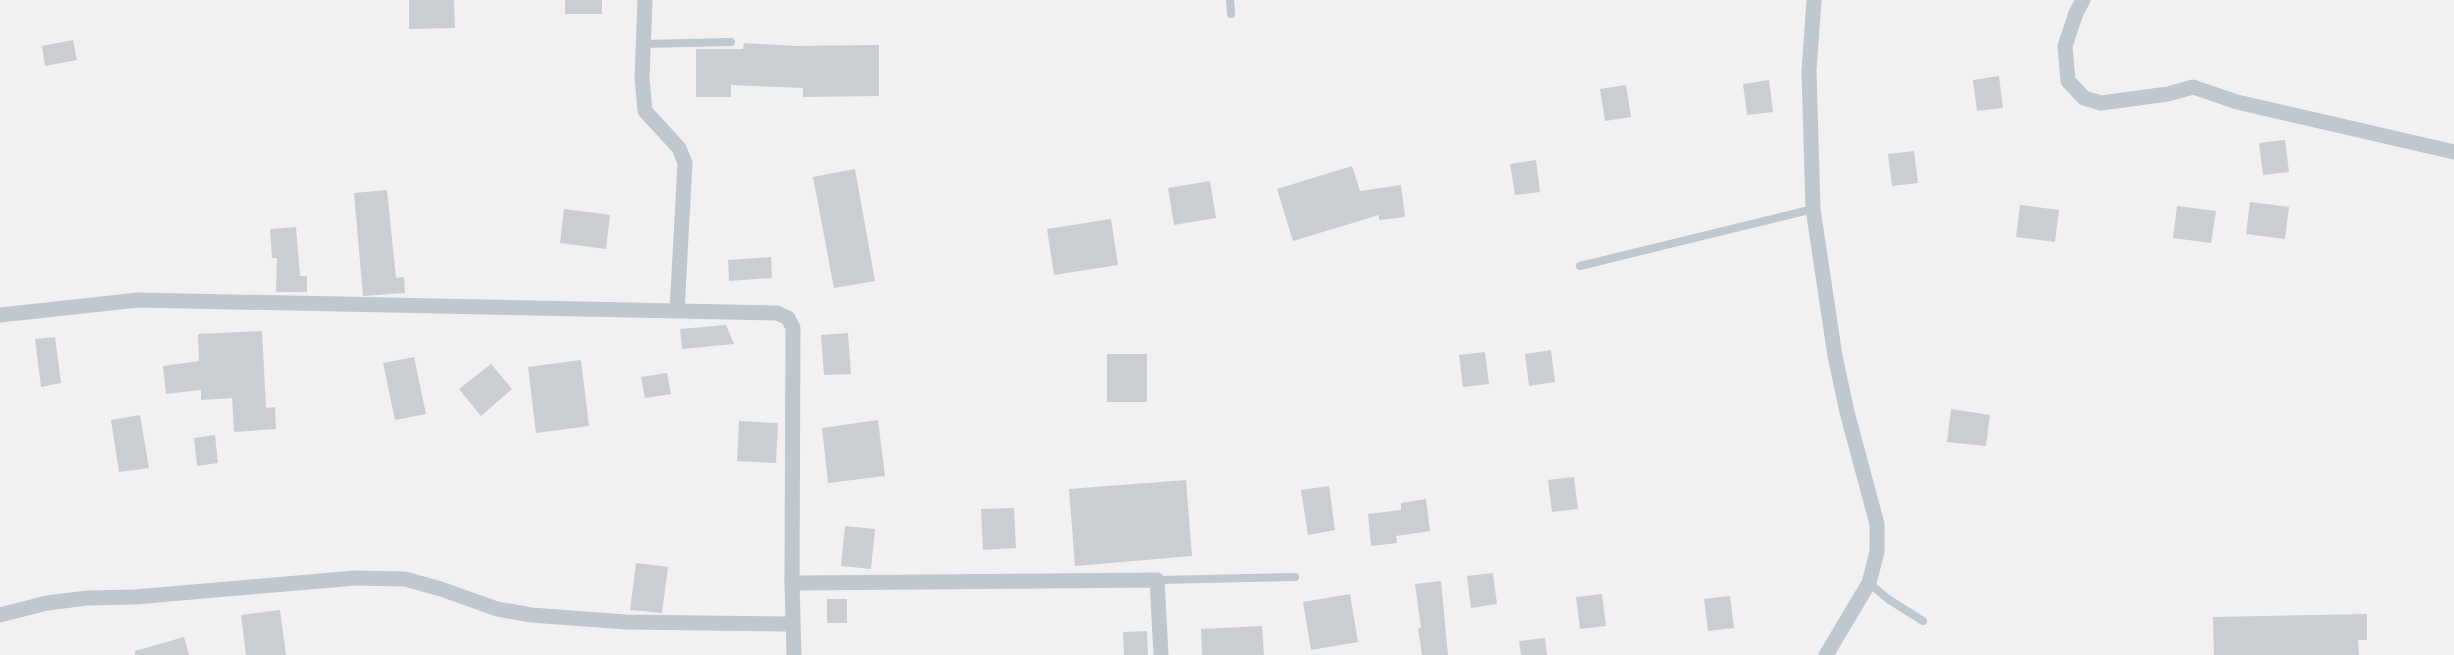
<svg xmlns="http://www.w3.org/2000/svg" width="2454" height="655" viewBox="0 0 2454 655" font-family="'PT Sans',sans-serif">
  <style>
    .building { fill: #caced2 }
    .lines { fill: none; stroke-linecap: round; stroke-linejoin: round }
    .lane { stroke: #bfc8ce; stroke-width: 8 }
    .street { stroke: #bfc8ce; stroke-width: 15 }
  </style>
  <rect width="100%" height="100%" fill="#f2f0f0"/>
  <!-- building -->
  <g class="building">
    <path d="M409 0H454L455 28 409 29Z"/>
    <rect x="565" y="0" width="37" height="14"/>
    <path d="M73 40 77 60 45 66 42 46Z"/>
    <path d="M744 43 795 46 879 45V96L803 97V88L731 85V97H696V49H743Z"/>
    <path d="M1999 76 2003 108 1977 111 1973 80Z"/>
    <path d="M1769 80 1773 112 1747 115 1743 84Z"/>
    <path d="M1626 85 1631 117 1605 121 1600 89Z"/>
    <path d="M2285 140 2289 172 2263 175 2259 143Z"/>
    <path d="M1914 151 1918 183 1892 186 1888 154Z"/>
    <path d="M1536 160 1540 192 1515 195 1510 164Z"/>
    <path d="M1352 166 1360 191 1401 185 1405 217 1379 220V215L1293 241 1277 189Z"/>
    <path d="M855 169 875 281 834 288 813 177Z"/>
    <path d="M1210 181 1216 218 1174 225 1168 188Z"/>
    <path d="M387 190 396 278 404 277 405 293 363 296 354 193Z"/>
    <path d="M2250 202 2289 207 2285 239 2246 234Z"/>
    <path d="M2020 205 2059 210 2055 242 2016 237Z"/>
    <path d="M2177 206 2216 211 2211 243 2173 238Z"/>
    <path d="M564 209 610 215 606 249 560 243Z"/>
    <path d="M1111 219 1118 265 1054 275 1047 229Z"/>
    <path d="M296 227 300 276H307V292H276L277 258H272L270 229Z"/>
    <path d="M771 257 772 278 729 281 728 260Z"/>
    <path d="M726 325 734 344 682 349 680 329Z"/>
    <path d="M262 331 266 408 275 407 276 429 234 432 232 398 201 400V390L166 394 163 366 199 361 198 334Z"/>
    <path d="M848 333 851 374 824 375 821 335Z"/>
    <path d="M55 337 61 383 41 387 35 339Z"/>
    <path d="M1551 350 1555 382 1529 386 1525 354Z"/>
    <path d="M1485 352 1489 384 1463 387 1459 355Z"/>
    <rect x="1107" y="354" width="40" height="48"/>
    <path d="M414 357 426 414 395 420 383 363Z"/>
    <path d="M581 360 589 426 536 433 528 367Z"/>
    <path d="M491 364 512 389 481 416 459 389Z"/>
    <path d="M667 373 671 394 645 398 641 377Z"/>
    <path d="M1951 409 1990 415 1986 446 1947 442Z"/>
    <path d="M140 415 149 468 119 472 111 420Z"/>
    <path d="M878 420 885 476 828 483 822 428Z"/>
    <path d="M739 421 778 423 776 463 737 461Z"/>
    <path d="M215 435 218 463 197 466 194 438Z"/>
    <path d="M1574 477 1578 509 1552 512 1548 480Z"/>
    <path d="M1186 480 1192 556 1075 566 1069 489Z"/>
    <path d="M1329 486 1335 530 1308 535 1301 490Z"/>
    <path d="M1426 499 1430 531 1396 536 1397 543 1371 546 1368 514 1401 510V503Z"/>
    <path d="M1014 508 1016 548 983 550 981 509Z"/>
    <path d="M845 526 875 529 871 569 841 566Z"/>
    <path d="M636 563 668 567 662 613 630 610Z"/>
    <path d="M1493 573 1497 604 1471 608 1467 576Z"/>
    <path d="M1441 581 1448 655H1422L1418 628H1421L1415 584Z"/>
    <path d="M1350 594 1358 642 1311 650 1303 602Z"/>
    <path d="M1602 594 1606 626 1580 629 1576 597Z"/>
    <path d="M1730 596 1734 628 1708 631 1704 599Z"/>
    <rect x="827" y="599" width="20" height="24"/>
    <path d="M280 610 286 655H246L241 615Z"/>
    <path d="M2367 614V640H2358L2359 655H2214L2213 617Z"/>
    <path d="M1262 626 1264 655H1202L1201 629Z"/>
    <path d="M1147 631 1148 655H1124L1123 632Z"/>
    <path d="M184 637 189 655H135V651Z"/>
    <path d="M1545 638 1547 655H1521L1519 641Z"/>
  </g>
  <g class="lines">
    <!-- lane -->
    <g class="lane">
      <path d="M1230 0 1231 14"/>
      <path d="M643 44 731 42"/>
      <path d="M1580 266 1813 209"/>
      <path d="M1157 580 1295 577"/>
      <path d="M1869 583 1888 599 1923 621"/>
    </g>
    <!-- street -->
    <g class="street">
      <path d="M645 0 642 78 645 111 679 148 685 163 677 311"/>
      <path d="M1814 0 1809 71 1813 209 1835 356 1847 412 1877 524V552L1869 583 1826 655"/>
      <path d="M2083 0 2076 13 2065 46 2068 81 2084 98 2101 103 2168 94 2193 87 2237 102 2454 152"/>
      <path d="M0 315 138 300 777 313 788 318 793 328 792 583 794 655"/>
      <path d="M792 583 1157 580 1161 655"/>
      <path d="M0 615 47 603 87 598 135 597 355 578 405 579 441 589 497 609 531 615 626 622 793 624"/>
    </g>
  </g>
</svg>
